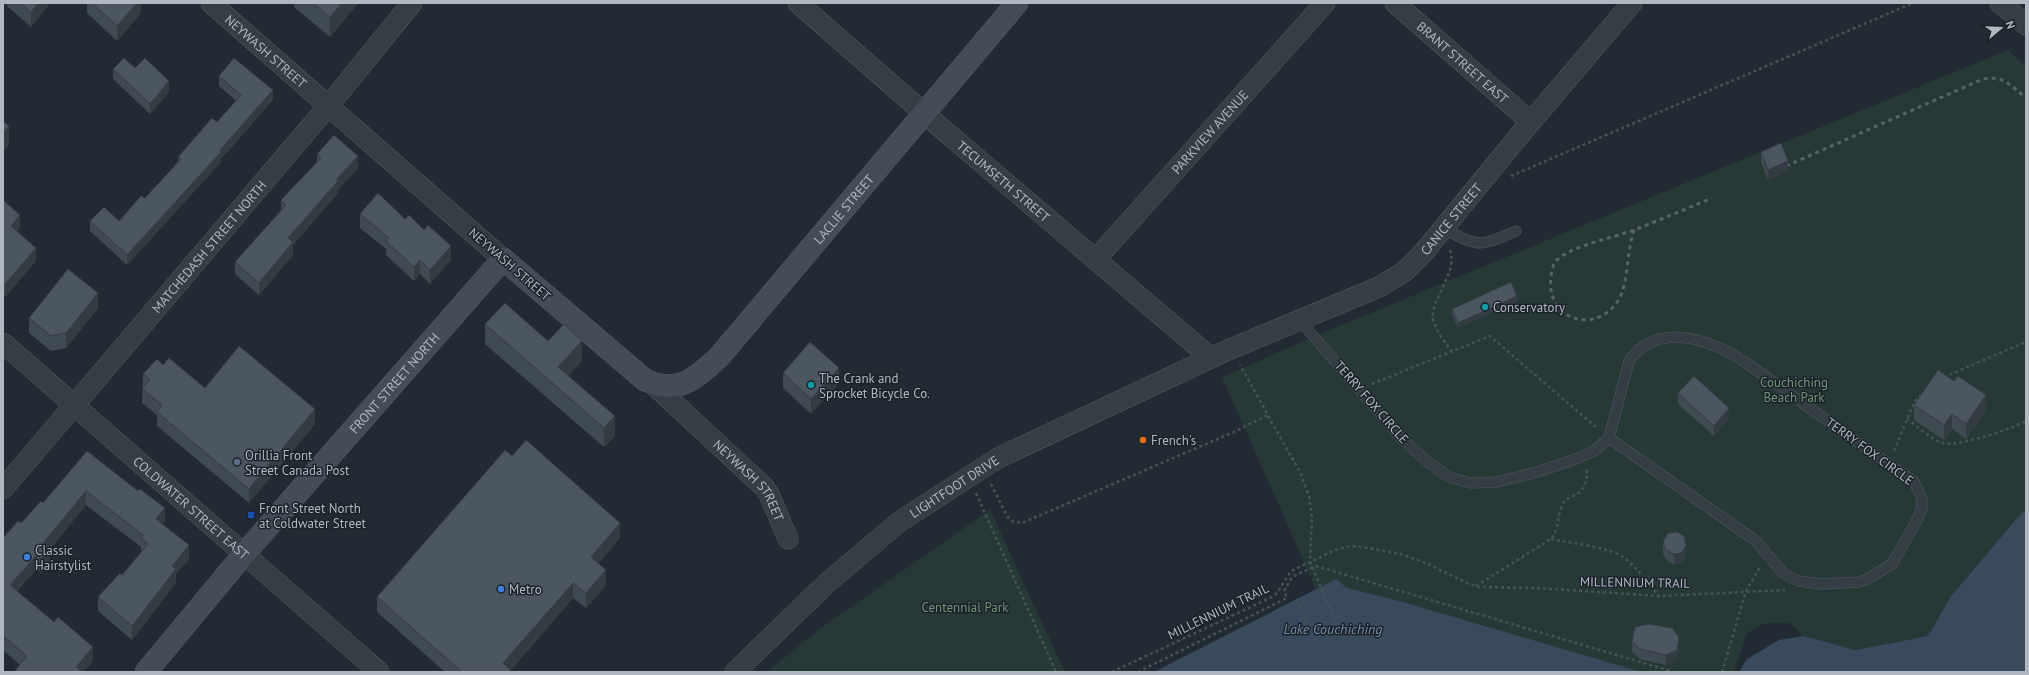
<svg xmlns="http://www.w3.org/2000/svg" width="2029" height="675" viewBox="0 0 2029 675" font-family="'PT Sans',sans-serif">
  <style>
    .green { fill: #273937 }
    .water { fill: #394a5c }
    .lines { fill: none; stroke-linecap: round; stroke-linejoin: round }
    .lane-casing { stroke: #535b63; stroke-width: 11 }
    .street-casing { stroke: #535b63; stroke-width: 21 }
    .secondary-casing { stroke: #535b63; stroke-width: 23 }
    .path { stroke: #445455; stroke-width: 2.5; stroke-dasharray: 3 3; stroke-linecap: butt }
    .lane { stroke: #353d45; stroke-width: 10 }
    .street { stroke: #353d45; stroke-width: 20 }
    .secondary { stroke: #444d57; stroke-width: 22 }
    .rail { stroke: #58626c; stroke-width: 3; stroke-dasharray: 4 4; stroke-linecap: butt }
    .wall { fill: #404a53 }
    .shaded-wall { fill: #343c43 }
    .building { fill: #4b5660; stroke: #343c43 }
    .culture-dot { fill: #0f9aa8; stroke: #1b222a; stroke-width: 1.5 }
    .food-dot { fill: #e8710a; stroke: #1b222a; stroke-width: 1.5 }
    .service-dot { fill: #5c6f8a; stroke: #1b222a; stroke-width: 1.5 }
    .transit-dot { fill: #1a4fb4; stroke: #1b222a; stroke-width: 1.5 }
    .shop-dot { fill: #3f7fe0; stroke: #1b222a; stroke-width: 1.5 }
    .labels { text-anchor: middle; stroke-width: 3; stroke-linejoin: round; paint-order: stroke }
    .street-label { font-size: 13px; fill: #b0b8c2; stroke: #1b222a }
    .poi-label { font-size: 13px; fill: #b0b8c2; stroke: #1b222a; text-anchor: start }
    .park-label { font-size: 13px; fill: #729577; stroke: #1b222a }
    .water-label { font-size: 14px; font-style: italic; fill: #748ba2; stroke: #1b222a }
  </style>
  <rect width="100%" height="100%" fill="#222b34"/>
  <!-- green -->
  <g class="green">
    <path d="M2008 50 2026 67V510L2018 517 1951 596 1928 636 1855 650 1803 636 1789 622 1763 624 1747 633 1734 672H1639L1347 588 1336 579 1316 589 1222 377 1332 329Z"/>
    <path d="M990 510 1063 668 1068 672H767L821 628Z"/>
  </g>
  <!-- water -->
  <g class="water">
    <path d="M2026 510V672H1739L1747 659 1779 640 1803 636 1855 650 1928 636 1951 596 2018 517Z"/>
    <path d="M1336 579 1347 588 1403 602 1641 672H1154Z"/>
  </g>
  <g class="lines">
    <defs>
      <g id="lane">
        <path d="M1444 228C1479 249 1481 246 1516 231"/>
        <path d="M1301 318 1308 330 1403 440 1429 463 1451 478 1471 483 1497 482 1537 472 1576 459 1594 451 1609 438 1629 361C1658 320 1711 340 1745 362L1914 482 1922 498V508L1916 522 1892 564 1866 580 1859 582 1822 584 1798 581 1783 573 1756 541 1609 438"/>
      </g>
      <g id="street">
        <path id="s1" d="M211 3 503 259"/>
        <path id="s2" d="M798 3 940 127 1211 358"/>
        <path id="s3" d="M1395 3 1531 122"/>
        <path d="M2000 3 2026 25"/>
        <path id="s4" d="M1095 260 1325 3"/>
        <path id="s5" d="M3 343 379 672"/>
        <path id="s6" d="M653 384 764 487 769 494 788 539"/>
        <path id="s7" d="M3 489 329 105 412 3"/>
        <path id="s8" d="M735 672 827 583 899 522 998 458 1228 350 1379 287 1404 272 1424 252 1523 131 1632 3"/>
      </g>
      <g id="secondary">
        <path id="s9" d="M146 672 244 554 503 259 645 380C679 395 695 379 719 357L1017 3"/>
      </g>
    </defs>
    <!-- lane casing -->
    <use href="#lane" class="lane-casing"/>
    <!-- street casing -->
    <use href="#street" class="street-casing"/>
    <!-- secondary casing -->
    <use href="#secondary" class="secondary-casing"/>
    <!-- path -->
    <g class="path">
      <path d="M1511 176 1913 3"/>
      <path d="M1450 250C1459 271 1429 302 1433 319 1436 331 1445 342 1452 352"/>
      <path d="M1944 377 2026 342"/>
      <path d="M1372 384 1490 336 1598 429"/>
      <path d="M1268 416 1300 472 1309 496 1312 517 1310 561 1335 621"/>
      <path d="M1907 419C1916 425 1933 441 1943 443 1957 447 2012 429 2026 421"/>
      <path d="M1894 451 1914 403 1921 395"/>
      <path d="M991 484 1007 516 1012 521 1022 523 1234 432 1268 415 1240 365"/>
      <path d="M976 493 1056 672"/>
      <path d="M1551 539C1570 543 1608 547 1623 557 1637 567 1647 582 1658 595"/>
      <path d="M1476 586 1551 539C1559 529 1557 519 1561 508 1568 489 1587 503 1587 469"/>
      <path d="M1297 599 1310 633"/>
      <path d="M1112 672 1270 598 1277 593 1291 571 1335 550 1350 546 1362 547 1401 554 1428 564 1469 584 1479 587 1537 588 1659 596 1785 590"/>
      <path d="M1138 672 1287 598 1284 591 1292 577 1316 566 1674 672"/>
      <path d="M1722 672 1746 591 1760 567"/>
    </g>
    <!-- lane -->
    <use href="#lane" class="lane"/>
    <!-- street -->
    <use href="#street" class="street"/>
    <!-- secondary -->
    <use href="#secondary" class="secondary"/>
    <!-- rail -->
    <g class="rail">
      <path d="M1786 166 1983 79C2004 75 2011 86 2026 98"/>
      <path d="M1634 230C1627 249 1628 284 1619 299 1598 335 1545 322 1551 276 1552 270 1553 263 1558 259 1574 245 1613 238 1634 230 1660 220 1685 209 1710 199"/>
    </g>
  </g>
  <!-- wall -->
  <g class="wall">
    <path d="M7 3H50L31 27 7 6Z"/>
    <path d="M87 3H141V13L117 41 87 13Z"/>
    <path d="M294 3H358L330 37 294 7Z"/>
    <path d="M135 68 169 92 150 114 113 79V69Z"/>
    <path d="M219 76 273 100 221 159V162L127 265 90 231V221H119L145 198 178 162V157L217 122 236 101 219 86Z"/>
    <path d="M1761 152 1788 171 1768 180 1761 162Z"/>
    <path d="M317 154 358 168 338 190V193L293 245V255L259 295 235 274V262L281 210V200L317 162Z"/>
    <path d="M3 200 20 228 17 231 36 261 5 297 3 295Z"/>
    <path d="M360 214 405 219 451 260 430 284 420 274 414 281 386 255V249L360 228Z"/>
    <path d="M1517 301 1458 328 1452 314V309Z"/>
    <path d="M98 308 66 348 51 351 29 333V318Z"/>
    <path d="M485 324 548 341 582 361 568 376 615 436 604 447 485 344Z"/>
    <path d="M163 365 205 388 315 424 249 503 157 426V415L142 403 143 374Z"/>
    <path d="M783 373 839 383 811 414 783 388Z"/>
    <path d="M1678 393 1729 418 1714 436 1678 404Z"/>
    <path d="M1914 405 1986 410 1966 439 1952 429 1944 440 1914 420Z"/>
    <path d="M87 451 165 522 163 524 189 559 176 574V583L132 640 98 611V597L122 575 141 552V547L86 505 50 549V563L41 573 37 569 17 591 93 661 83 672H14L20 665 3 650V538L21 523 43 503Z"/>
    <path d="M512 456 620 538 598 563 606 585 586 608 573 598 511 670V672H445L377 612V597Z"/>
    <path d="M1663 542 1686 556 1681 563 1674 565 1666 560 1663 553Z"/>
    <path d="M1632 642 1679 647 1677 660 1666 665 1640 659 1632 652Z"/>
  </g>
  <!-- shaded-wall -->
  <g class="shaded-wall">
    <path d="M38 3H50L31 27V12Z"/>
    <path d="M137 3H141V13L117 41V26Z"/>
    <path d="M342 3H358L330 37V17Z"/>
    <path d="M169 81V92L150 114V104Z"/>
    <path d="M273 90V100L221 159V162L127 265V255Z"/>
    <path d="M9 126V145L3 152V133Z"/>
    <path d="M358 156V168L338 190V193L293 245V255L259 295V283L288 238 337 179Z"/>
    <path d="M1788 161V171L1768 180V170Z"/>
    <path d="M20 215V228L11 239V226Z"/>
    <path d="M451 246V260L430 284V270Z"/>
    <path d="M36 248V261L5 297V284Z"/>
    <path d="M420 260V274L414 281V267Z"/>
    <path d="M98 293V308L66 348V333Z"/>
    <path d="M1517 296V301L1458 328V323Z"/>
    <path d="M582 341V361L558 387V367Z"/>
    <path d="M839 368V383L811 414V399Z"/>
    <path d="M1986 395V410L1966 439V424Z"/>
    <path d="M1729 408V418L1714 436V426Z"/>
    <path d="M315 409V424L249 503V489Z"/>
    <path d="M1952 414V429L1944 440V425Z"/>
    <path d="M615 416V436L604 447V428Z"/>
    <path d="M86 491V505L43 557V543Z"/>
    <path d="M165 508V522L156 533V519Z"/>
    <path d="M620 523V538L591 572V557Z"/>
    <path d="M189 545V559L176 574V583L132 640V626L172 566Z"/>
    <path d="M1686 546V556L1681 563 1674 565V554Z"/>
    <path d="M50 549V563L41 573V559Z"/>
    <path d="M37 555V569L10 599V585Z"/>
    <path d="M606 570V585L586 608V593Z"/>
    <path d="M573 583V598L509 672 503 663Z"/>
    <path d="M1679 637V647L1677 660 1666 665V655Z"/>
    <path d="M93 647V661L83 672H76V667Z"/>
  </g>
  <!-- building -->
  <g class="building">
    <path d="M21 3H38L31 12Z"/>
    <path d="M92 3H137L117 26Z"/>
    <path d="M313 3H342L330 17Z"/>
    <path d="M124 58 135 68 145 58 169 81 150 104 113 69Z"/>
    <path d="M234 58 273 90 220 150 221 152 127 255 90 221 104 207 119 221 141 196 145 198 181 159 178 157 212 118 217 122 241 95 219 76Z"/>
    <path d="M3 121 9 126 3 133Z"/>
    <path d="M334 135 358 156 337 179 338 181 288 238 293 242 259 283 235 262 286 205 281 200 321 158 317 154Z"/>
    <path d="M1781 143 1788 161 1768 170 1761 152Z"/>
    <path d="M378 193 405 219 409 215 424 230 428 225 451 246 430 270 420 260 414 267 386 241 389 238 360 214Z"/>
    <path d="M3 200 20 215 11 226 36 248 5 284 3 282Z"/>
    <path d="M68 269 98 293 66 333 51 336 29 318Z"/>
    <path d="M1511 282 1517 296 1458 323 1452 309Z"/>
    <path d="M505 303 548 341 564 324 582 341 558 367 615 416 604 428 485 324Z"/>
    <path d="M810 342 839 368 811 399 783 373Z"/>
    <path d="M239 346 315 409 249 489 157 412 162 405 142 389 150 380 143 374 157 359 163 365 169 358 205 388Z"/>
    <path d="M1938 370 1954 381 1958 376 1986 395 1966 424 1952 414 1944 425 1914 405Z"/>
    <path d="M1694 376 1729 408 1714 426 1678 393Z"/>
    <path d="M526 440 620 523 591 557 606 570 586 593 573 583 503 663 511 671 510 672H462L377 597 505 450 512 456Z"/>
    <path d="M87 451 138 491 140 489 165 508 156 519 189 545 172 566 176 569 132 626 98 597 120 573 122 575 148 544 141 538 143 535 86 491 43 543 50 549 41 559 37 555 10 585 54 622 58 617 93 647 76 667 82 672H14L27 656 3 636V538L18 521 21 523 41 501 43 503Z"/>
    <path d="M1677 532 1684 536 1686 546 1681 553 1674 554 1666 550 1663 542 1668 533Z"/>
    <path d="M1649 624 1672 628 1679 637 1677 650 1666 655 1640 649 1632 642 1635 627Z"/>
  </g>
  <!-- markers -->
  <g class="culture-dot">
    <circle cx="1485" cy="307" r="4"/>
    <circle cx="811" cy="385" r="4"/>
  </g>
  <circle class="food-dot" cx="1143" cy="440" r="4"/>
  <circle class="service-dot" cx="237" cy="462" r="4"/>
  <rect class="transit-dot" x="247" y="511" width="8" height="8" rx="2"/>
  <g class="shop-dot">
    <circle cx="27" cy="557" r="4"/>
    <circle cx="501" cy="589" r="4"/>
  </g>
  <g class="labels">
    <!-- street labels -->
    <g class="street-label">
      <text dy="5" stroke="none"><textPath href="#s1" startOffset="73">NEYWASH STREET</textPath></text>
      <text dy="5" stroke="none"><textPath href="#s3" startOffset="90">BRANT STREET EAST</textPath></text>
      <text dy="5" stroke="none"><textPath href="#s4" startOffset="172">PARKVIEW AVENUE</textPath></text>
      <text dy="5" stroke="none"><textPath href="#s2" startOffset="272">TECUMSETH STREET</textPath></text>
      <text dy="5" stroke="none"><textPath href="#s9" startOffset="1010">LACLIE STREET</textPath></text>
      <text dy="5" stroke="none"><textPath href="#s8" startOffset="858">CANICE STREET</textPath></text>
      <text dy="5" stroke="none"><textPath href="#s7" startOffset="318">MATCHEDASH STREET NORTH</textPath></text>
      <text transform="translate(510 264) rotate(41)" y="5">NEYWASH STREET</text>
      <text dy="5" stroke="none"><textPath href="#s9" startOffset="381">FRONT STREET NORTH</textPath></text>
      <text transform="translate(1372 402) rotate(49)" y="5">TERRY FOX CIRCLE</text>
      <text transform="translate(1870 451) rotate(36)" y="5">TERRY FOX CIRCLE</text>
      <text dy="5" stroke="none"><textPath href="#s6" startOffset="137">NEYWASH STREET</textPath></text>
      <text dy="5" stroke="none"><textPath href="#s8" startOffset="288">LIGHTFOOT DRIVE</textPath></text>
      <text dy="5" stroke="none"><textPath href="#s5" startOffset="250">COLDWATER STREET EAST</textPath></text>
      <text transform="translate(1635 582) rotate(1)" y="5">MILLENNIUM TRAIL</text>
      <text transform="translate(1218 611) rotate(-26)" y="5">MILLENNIUM TRAIL</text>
    </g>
    <!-- poi labels -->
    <g class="poi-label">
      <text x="1493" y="312">Conservatory</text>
      <text x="819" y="383">The Crank and<tspan x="819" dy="15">Sprocket Bicycle Co.</tspan></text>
      <text x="1151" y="445">French's</text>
      <text x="245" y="460">Orillia Front<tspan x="245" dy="15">Street Canada Post</tspan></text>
      <text x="259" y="513">Front Street North<tspan x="259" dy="15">at Coldwater Street</tspan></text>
      <text x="35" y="555">Classic<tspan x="35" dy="15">Hairstylist</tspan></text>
      <text x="509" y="594">Metro</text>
    </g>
    <!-- park labels -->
    <g class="park-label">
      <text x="1794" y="387">Couchiching<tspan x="1794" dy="15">Beach Park</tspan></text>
      <text x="965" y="612">Centennial Park</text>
    </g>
    <!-- water labels -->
    <g class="water-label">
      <text x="1333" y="634">Lake Couchiching</text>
    </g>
  </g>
  <!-- border -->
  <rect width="2029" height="675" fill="none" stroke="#b0b8c2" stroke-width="8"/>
  <!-- north arrow -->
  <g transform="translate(2001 28) rotate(71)" stroke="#1b222a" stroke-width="3" paint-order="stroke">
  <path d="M0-3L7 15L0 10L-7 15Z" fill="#b0b8c2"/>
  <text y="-6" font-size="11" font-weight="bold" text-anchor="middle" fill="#b0b8c2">N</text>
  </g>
</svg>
